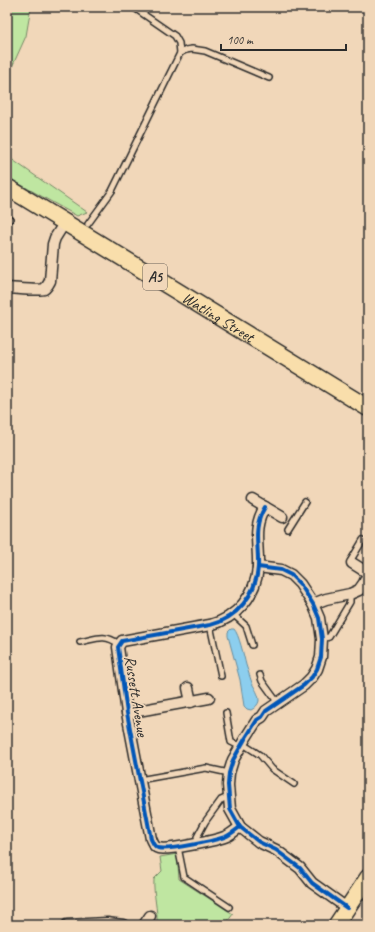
<svg xmlns="http://www.w3.org/2000/svg" width="375" height="932" viewBox="0 0 375 932" font-family="Caveat,sans-serif">
  <style>
    .green { fill: #bfe6a1; stroke: #758866 }
    .water { fill: #8cceee; stroke: #658da0 }
    .lines { fill: none; stroke-linecap: round; stroke-linejoin: round }
    .service-casing { stroke: #2b2b2b; stroke-width: 8 }
    .minor-casing { stroke: #2b2b2b; stroke-width: 13 }
    .primary-casing { stroke: #2b2b2b; stroke-width: 18 }
    .trunk-casing { stroke: #2b2b2b; stroke-width: 19 }
    .service { stroke: #f1d7b9; stroke-width: 5 }
    .minor { stroke: #f1d7b9; stroke-width: 10 }
    .primary { stroke: #f9deab; stroke-width: 15 }
    .trunk { stroke: #f9deab; stroke-width: 16 }
    .cycleway-casing { stroke: #f1d7b9; stroke-width: 6 }
    .cycleway { stroke: #0057b8; stroke-width: 4 }
    .labels { text-anchor: middle; stroke-width: 3.5; stroke-linejoin: round; paint-order: stroke }
    .shield { fill: #f1d7b9; stroke: #665f56; stroke-width: 1 }
    .shield-label { font-size: 15px; font-weight: bold; fill: #2b2b2b }
    .street-label { font-size: 16px; fill: #2b2b2b; stroke: #f1d7b9 }
  </style>
  <rect width="100%" height="100%" fill="#f1d7b9"/>
  <filter id="ink" filterUnits="userSpaceOnUse"><feTurbulence type="fractalNoise" baseFrequency=".025" numOctaves="2"/><feDisplacementMap in="SourceGraphic" scale="8" xChannelSelector="R" yChannelSelector="G"/><feConvolveMatrix kernelMatrix="1 2 1 2 8 2 1 2 1" color-interpolation-filters="sRGB"/></filter>
  <g filter="url(#ink)">
    <!-- green -->
    <g class="green">
      <path d="M7 7H31L26 36 7 78Z"/>
      <path d="M7 156 87 212 77 216 7 177Z"/>
      <path d="M177 854 179 879 233 914 225 925H157C158 909 153 895 154 879L162 871 160 857Z"/>
    </g>
    <!-- water -->
    <path class="water" d="M231 629H234C239 634 244 657 246 665 248 671 250 677 252 683 255 689 259 694 259 701 258 705 255 708 251 710L247 709 244 706 240 680 228 636V632Z"/>
    <g class="lines">
      <defs>
        <g id="service">
          <path d="M133 7 175 36 179 43 180 53"/>
          <path d="M7 219H10"/>
          <path d="M88 224 112 191 180 53 186 50 192 49 205 51 269 78"/>
          <path d="M288 529 305 502"/>
          <path d="M352 563 351 560 363 540"/>
          <path d="M234 615 246 626 252 645"/>
          <path d="M210 625 221 676"/>
          <path d="M322 639 329 637 350 602V594"/>
          <path d="M80 642C96 639 104 633 119 644"/>
          <path d="M260 675 262 681 278 703"/>
          <path d="M226 713 231 742 241 747"/>
          <path d="M243 744 260 755 272 769 294 784"/>
          <path d="M139 780 206 768 229 773"/>
          <path d="M198 843 197 837 205 822 221 800 228 797"/>
          <path d="M178 847 184 877 229 907"/>
        </g>
        <g id="minor">
          <path d="M7 288C14 288 39 291 44 289 47 287 49 283 50 281L53 244 55 238 65 222"/>
          <path d="M253 500 282 517"/>
          <path d="M352 563 368 573"/>
          <path d="M258 567 281 570 291 575 300 584 313 604 319 618 322 639 321 657 317 669 312 677 304 685 266 711 262 717 257 720 245 739 233 760 229 773 228 785 230 809 240 827 259 842 276 850 300 868 312 883 347 908"/>
          <path d="M313 604 326 599 350 594 359 590 364 583 368 574"/>
          <path d="M188 688 191 702"/>
          <path d="M127 713 209 698"/>
          <path d="M240 827C236 830 231 834 227 836 218 840 167 851 158 848 154 847 153 843 151 839L127 713 118 647 122 641 210 625C237 618 256 595 258 567 259 544 252 528 265 507"/>
          <path d="M67 925 107 923 123 925"/>
          <path d="M144 925 150 916"/>
        </g>
        <path id="primary" d="M336 925 368 877"/>
        <g id="trunk">
          <path id="s1" d="M7 187 368 408"/>
        </g>
      </defs>
      <!-- service casing -->
      <use href="#service" class="service-casing"/>
      <!-- minor casing -->
      <use href="#minor" class="minor-casing"/>
      <!-- primary casing -->
      <use href="#primary" class="primary-casing"/>
      <!-- trunk casing -->
      <use href="#trunk" class="trunk-casing"/>
      <!-- service -->
      <use href="#service" class="service"/>
      <!-- minor -->
      <use href="#minor" class="minor"/>
      <!-- primary -->
      <use href="#primary" class="primary"/>
      <!-- trunk -->
      <use href="#trunk" class="trunk"/>
      <defs>
        <g id="cycleway">
          <path d="M258 567 281 570 291 575 300 584 313 604 319 618 322 639 321 657 317 669 312 677 304 685 266 711 262 717 257 720 245 739 233 760 229 773 228 785 230 809 240 827 259 842 276 850 300 868 312 883 347 908"/>
          <path d="M240 827C236 830 231 834 227 836 218 840 167 851 158 848 154 847 153 843 151 839L127 713 118 647 122 641 210 625C237 618 256 595 258 567 259 544 252 528 265 507"/>
        </g>
      </defs>
      <!-- cycleway casing -->
      <use href="#cycleway" class="cycleway-casing"/>
      <!-- cycleway -->
      <use href="#cycleway" class="cycleway"/>
    </g>
  </g>
  <g class="labels">
    <!-- shield labels -->
    <rect class="shield" x="143" y="264" width="24" height="26" rx="3"/>
    <g class="shield-label">
      <text x="155" y="282">A5</text>
    </g>
    <!-- street labels -->
    <g class="street-label">
      <text dy="6" stroke="none"><textPath href="#s1" startOffset="248">Watling Street</textPath></text>
      <text transform="translate(137 696) rotate(81)" y="6">Russett Avenue</text>
    </g>
  </g>
  <!-- margin -->
  <rect width="375" height="932" fill="none" stroke="#f1d7b9" stroke-width="24"/>
  <rect x="12" y="12" width="351" height="908" fill="none" stroke="#2b2b2b" stroke-width="1.5" filter="url(#ink)"/>
  <!-- scale -->
  <path d="M221 44v6h125v-6" fill="none" stroke="#2b2b2b" stroke-width="2"/>
  <text x="227" y="44" font-size="12" fill="#2b2b2b" stroke="#f1d7b9" stroke-width="3" paint-order="stroke">100 m</text>
</svg>
